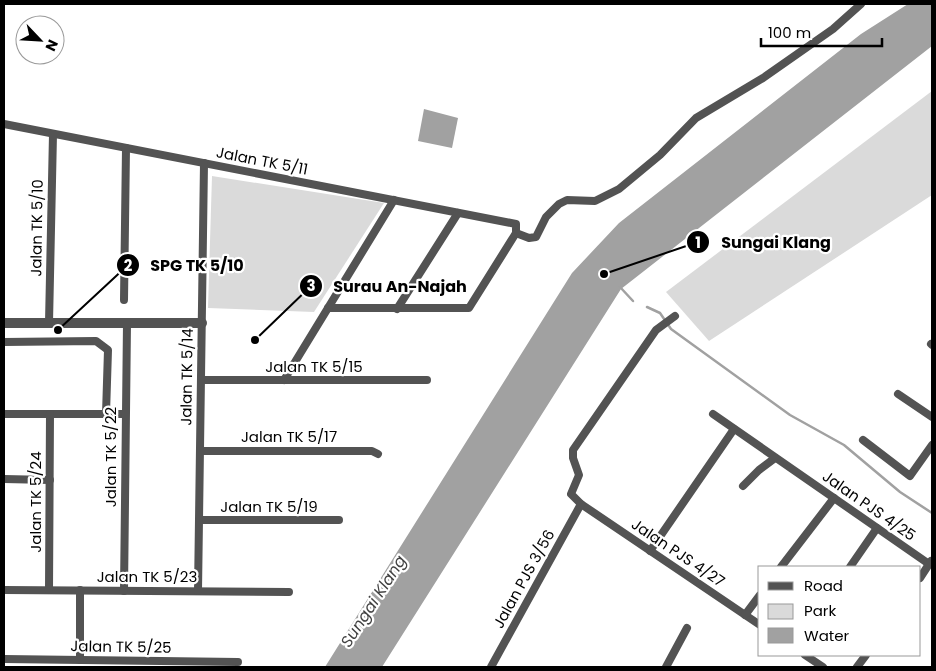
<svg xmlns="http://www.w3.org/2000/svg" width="936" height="671" viewBox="0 0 936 671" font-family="Poppins,sans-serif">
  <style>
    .green { fill: #dadada }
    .water { fill: #a1a1a1 }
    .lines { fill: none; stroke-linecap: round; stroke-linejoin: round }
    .stream { stroke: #a1a1a1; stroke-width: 2.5 }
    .minor { stroke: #535353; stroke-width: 8 }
    .tertiary { stroke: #535353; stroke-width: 10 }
    .labels { text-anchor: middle; stroke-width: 4.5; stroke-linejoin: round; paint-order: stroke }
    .street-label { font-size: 15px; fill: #000; stroke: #fff }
    .water-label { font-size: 16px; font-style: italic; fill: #424242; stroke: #fff }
    .leader { fill: none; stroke: #000; stroke-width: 2 }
    .callout-dot { fill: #000; stroke: #fff; stroke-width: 2 }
    .mark-label { font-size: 15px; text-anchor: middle; font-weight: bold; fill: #fff }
    .callout-label { font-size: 16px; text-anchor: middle; font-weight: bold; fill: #000; stroke: #fff; stroke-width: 4.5; stroke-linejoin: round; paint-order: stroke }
  </style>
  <rect width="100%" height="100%" fill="#fff"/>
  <!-- green -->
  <g class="green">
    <path d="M932 91V195L709 341 666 292Z"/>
    <path d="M212 176 384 203 314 312 208 308Z"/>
  </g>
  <!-- water -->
  <g class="water">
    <path d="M908 4H932V46L621 289 382 667H325L572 273 619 223 861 34Z"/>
    <path d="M424 109 458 118 452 148 418 141Z"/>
  </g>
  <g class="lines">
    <!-- stream -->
    <g class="stream">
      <path d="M620 287 633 301"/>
      <path d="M647 307 660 313 671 329 790 415 844 445 900 492 932 513"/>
    </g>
    <!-- minor -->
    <g class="minor">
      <path d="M4 124 516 224V233L469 308H328"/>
      <path d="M516 233 529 238 536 237 546 217 559 204 567 200 595 201 619 189 660 155 696 118 763 78 833 29 861 4"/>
      <path d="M124 300 126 148"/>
      <path d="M397 309 458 213"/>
      <path d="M675 316 656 330 573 450V458L579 475 571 494 581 504 760 625"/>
      <path d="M49 323 53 134"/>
      <path d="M4 342 96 341 108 350 106 414"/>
      <path d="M931 344 932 345"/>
      <path d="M201 380H427"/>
      <path d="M284 380 394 200"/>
      <path d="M898 394 932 417"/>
      <path d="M4 414H125"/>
      <path d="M713 414 929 564"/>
      <path d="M863 440 910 476 932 445"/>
      <path d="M200 451H372L378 454"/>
      <path d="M4 479 50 480"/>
      <path d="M743 486 759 470 775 458"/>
      <path d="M199 520H339"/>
      <path d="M650 551 734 429"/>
      <path d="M781 567 834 498"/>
      <path d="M850 567 877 528"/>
      <path d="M920 578 931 561"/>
      <path d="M4 590 289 592"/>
      <path d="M49 590 50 414"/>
      <path d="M80 590V660"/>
      <path d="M124 591 127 323"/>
      <path d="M198 591 204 163"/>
      <path d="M745 615 760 595"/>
      <path d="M805 655 823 667"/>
      <path d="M4 659 238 662"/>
      <path d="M491 667 581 504"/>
      <path d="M666 667 687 628"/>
      <path d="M857 667 866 655"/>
    </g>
    <!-- tertiary -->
    <path class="tertiary" d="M4 323H202"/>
  </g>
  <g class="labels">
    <!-- street labels -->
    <g class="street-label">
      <text transform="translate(262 161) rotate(11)" y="5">Jalan TK 5/11</text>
      <text transform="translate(37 228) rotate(-89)" y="5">Jalan TK 5/10</text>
      <text x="314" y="372">Jalan TK 5/15</text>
      <text transform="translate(187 377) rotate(-89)" y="5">Jalan TK 5/14</text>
      <text x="289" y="442">Jalan TK 5/17</text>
      <text transform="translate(111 457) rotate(-90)" y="5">Jalan TK 5/22</text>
      <text transform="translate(36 502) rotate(-90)" y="5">Jalan TK 5/24</text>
      <text transform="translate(869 506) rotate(35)" y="5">Jalan PJS 4/25</text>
      <text x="269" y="512">Jalan TK 5/19</text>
      <text transform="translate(678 553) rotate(34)" y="5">Jalan PJS 4/27</text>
      <text x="147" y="582">Jalan TK 5/23</text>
      <text transform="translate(524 579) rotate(-61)" y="5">Jalan PJS 3/56</text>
      <text transform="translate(121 647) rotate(1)" y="5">Jalan TK 5/25</text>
    </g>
    <!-- water labels -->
    <g class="water-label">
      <text transform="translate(373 601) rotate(-57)" y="6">Sungai Klang</text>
    </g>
  </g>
  <!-- callouts -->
  <path class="leader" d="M604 274L698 242M58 330L128 265M255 340L311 286"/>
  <g class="callout-dot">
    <circle cx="604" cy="274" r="5"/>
    <circle cx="58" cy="330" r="5"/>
    <circle cx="255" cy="340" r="5"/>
    <circle cx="698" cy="242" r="12"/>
    <circle cx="128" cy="265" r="12"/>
    <circle cx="311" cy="286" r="12"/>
  </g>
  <g class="mark-label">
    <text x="698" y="248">1</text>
    <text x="128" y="271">2</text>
    <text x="311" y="291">3</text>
  </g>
  <g class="callout-label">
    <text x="776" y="248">Sungai Klang</text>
    <text x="197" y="271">SPG TK 5/10</text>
    <text x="400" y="292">Surau An-Najah</text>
  </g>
  <!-- border -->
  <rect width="936" height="671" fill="none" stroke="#000000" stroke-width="10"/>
  <!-- legend -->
  <rect x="758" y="566" width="162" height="90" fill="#ffffff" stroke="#999999"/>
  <rect x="768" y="582" width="25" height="8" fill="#535353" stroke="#999999"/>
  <text x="804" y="591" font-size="15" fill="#000000">Road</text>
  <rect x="768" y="604" width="25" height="15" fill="#dadada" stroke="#999999"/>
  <text x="804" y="616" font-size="15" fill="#000000">Park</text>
  <rect x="768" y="628" width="25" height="15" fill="#a1a1a1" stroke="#999999"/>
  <text x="804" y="641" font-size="15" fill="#000000">Water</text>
  <!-- north arrow -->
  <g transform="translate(40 40) rotate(115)"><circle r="24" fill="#ffffff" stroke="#999999"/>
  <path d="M0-4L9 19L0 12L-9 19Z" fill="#000000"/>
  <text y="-8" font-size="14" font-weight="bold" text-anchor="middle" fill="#000000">N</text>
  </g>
  <!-- scale -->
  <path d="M761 38v8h121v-8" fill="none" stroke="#000000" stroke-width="2.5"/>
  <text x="768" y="38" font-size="15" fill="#000000" stroke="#ffffff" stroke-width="4" paint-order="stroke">100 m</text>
</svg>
